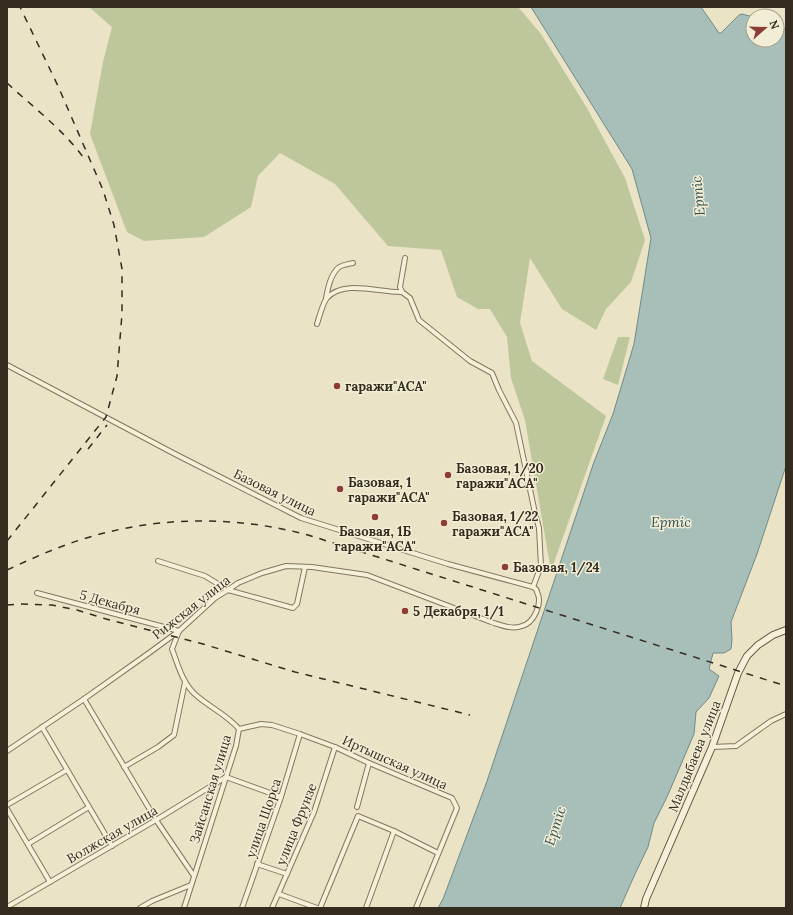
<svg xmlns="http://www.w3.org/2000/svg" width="793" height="915" viewBox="0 0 793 915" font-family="Lora,serif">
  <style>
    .green { fill: #bdc79b }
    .water { fill: #a7beb9; stroke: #6f8b87 }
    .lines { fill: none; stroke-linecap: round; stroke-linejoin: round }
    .street-casing { stroke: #83765e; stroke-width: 6 }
    .secondary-casing { stroke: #655741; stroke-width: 8 }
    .street { stroke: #f5f0d8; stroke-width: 4 }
    .secondary { stroke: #f5f0d8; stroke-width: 6 }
    .rail { stroke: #352c20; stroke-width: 1.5; stroke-dasharray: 7 7; stroke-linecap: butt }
    .poi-dot { fill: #8c3d34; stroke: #f2edd5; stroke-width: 1.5 }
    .labels { text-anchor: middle; stroke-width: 3; stroke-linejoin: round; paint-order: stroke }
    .poi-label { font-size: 13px; font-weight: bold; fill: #352c20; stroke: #f2edd5; text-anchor: start }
    .street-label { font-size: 13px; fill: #352c20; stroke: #f2edd5 }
    .water-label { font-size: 14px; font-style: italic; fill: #315153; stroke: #f2edd5 }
  </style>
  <rect width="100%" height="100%" fill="#eae3c6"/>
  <!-- green -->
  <g class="green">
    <path d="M89 7H518L541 34 587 108 625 178 645 240 631 282 606 309 596 330 562 309 530 258 520 323 532 361 606 416 551 571 525 420 511 378 507 337 490 309H478L457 297 441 250 388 246 335 184 280 153 258 176 251 207 204 237 144 241 127 232 90 134 103 62 112 27Z"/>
    <path d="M618 337H630L618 385 603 379Z"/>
  </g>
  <!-- water -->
  <path class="water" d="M531 7H701L719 33H721L739 15 742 14 753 17V40H777V27L786 29V466L757 554 731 622 732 640 731 649 724 653H713L709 669 719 676 709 698 696 712 694 734 667 797 654 823 648 847 635 874 620 908H438L443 899 486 784 594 462 613 414 634 344 651 238 632 169Z"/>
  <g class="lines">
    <defs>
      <g id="street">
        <path d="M405 258 400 287 402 292 410 298 419 320 470 361 492 373 499 390 516 423 535 513 539 528 541 566 533 587"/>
        <path d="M326 298C328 288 330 276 338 268 341 265 348 264 353 263"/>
        <path d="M317 324C319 318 323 302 327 298 344 279 380 293 402 292"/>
        <path d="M7 365 175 454 301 518 448 564 533 587C535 588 537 590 537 592 543 603 534 623 522 626 512 630 501 625 491 622L367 575 312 567 286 566 262 573 238 583 228 590 215 598 179 631 149 653 84 699 7 751"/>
        <path d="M158 561 205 576 228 590 293 608 297 604 305 567"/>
        <path d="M37 593 179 631 172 649C178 665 183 685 197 696 211 708 227 715 239 729L236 746 184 908"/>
        <path d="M84 699 156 820 194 876"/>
        <path d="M42 727 112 846"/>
        <path d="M239 729 261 724 272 725 300 734 335 747 369 763 452 798 457 808 416 908"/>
        <path d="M712 747 736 746 771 721 786 714"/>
        <path d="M124 767 158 747 174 735 185 682"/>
        <path d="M7 805 67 770"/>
        <path d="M357 807 369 763"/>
        <path d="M7 809 50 882"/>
        <path d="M28 844 89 807"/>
        <path d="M257 864 287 874"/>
        <path d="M279 894 317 908"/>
        <path d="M7 907 156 820 226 777 281 797"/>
        <path d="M140 908 152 901 191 885"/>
        <path d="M242 908 281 797 300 734"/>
        <path d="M272 908 314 812 335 747"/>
        <path d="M320 908 358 816 394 831 438 853"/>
        <path d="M366 908 394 831"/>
      </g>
      <path id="secondary" d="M644 908 646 899 712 747 738 673 747 656 758 645 773 635 786 630"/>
    </defs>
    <!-- street casing -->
    <use href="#street" class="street-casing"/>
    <!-- secondary casing -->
    <use href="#secondary" class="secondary-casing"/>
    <!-- street -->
    <use href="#street" class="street"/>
    <!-- secondary -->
    <use href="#secondary" class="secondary"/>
    <!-- rail -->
    <g class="rail">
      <path d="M7 83C34 108 65 131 86 161"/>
      <path d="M88 449 107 425"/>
      <path d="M7 541 106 417 117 376 122 314V269L114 225 103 190 58 86 20 7"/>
      <path d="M7 570C31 559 55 548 80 540 154 516 233 515 308 535L786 686"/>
      <path d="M7 605 21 604 52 605 77 610 106 619 203 644 295 672 470 715"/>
    </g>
  </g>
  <!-- markers -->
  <g class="poi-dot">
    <circle cx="337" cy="386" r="4"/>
    <circle cx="448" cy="475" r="4"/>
    <circle cx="340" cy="489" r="4"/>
    <circle cx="375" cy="517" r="4"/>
    <circle cx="444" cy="523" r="4"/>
    <circle cx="505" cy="567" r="4"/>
    <circle cx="405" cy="611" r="4"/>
  </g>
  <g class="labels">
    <!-- poi labels -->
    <g class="poi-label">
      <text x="345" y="391">гаражи"ACА"</text>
      <text x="456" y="473">Базовая, 1/20<tspan x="456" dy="15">гаражи"ACА"</tspan></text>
      <text x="348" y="487">Базовая, 1<tspan x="348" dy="15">гаражи"ACА"</tspan></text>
      <text x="452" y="521">Базовая, 1/22<tspan x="452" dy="15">гаражи"ACА"</tspan></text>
      <text x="375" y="536" text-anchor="middle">Базовая, 1Б<tspan x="375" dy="15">гаражи"ACА"</tspan></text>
      <text x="513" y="572">Базовая, 1/24</text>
      <text x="413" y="616">5 Декабря, 1/1</text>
    </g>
    <!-- street labels -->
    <g class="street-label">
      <text transform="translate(275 492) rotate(26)" y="5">Базовая улица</text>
      <text transform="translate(110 602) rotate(15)" y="5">5 Декабря</text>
      <text transform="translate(191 607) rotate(-38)" y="5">Рижская улица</text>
      <text transform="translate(694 756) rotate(-68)" y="5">Малдыбаева улица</text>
      <text transform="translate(395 762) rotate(24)" y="5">Иртышская улица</text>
      <text transform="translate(210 789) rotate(-73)" y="5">Зайсанская улица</text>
      <text transform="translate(263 818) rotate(-71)" y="5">улица Щорса</text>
      <text transform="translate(296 824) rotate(-68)" y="5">улица Фрунзе</text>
      <text transform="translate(112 834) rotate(-30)" y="5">Волжская улица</text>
    </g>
    <!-- water labels -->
    <g class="water-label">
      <text transform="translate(698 196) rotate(-95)" y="5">Ертіс</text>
      <text x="671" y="527">Ертіс</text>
      <text transform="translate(555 826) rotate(-72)" y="5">Ертіс</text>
    </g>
  </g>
  <!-- border -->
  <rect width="793" height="915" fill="none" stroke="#352c20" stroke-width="16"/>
  <!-- north arrow -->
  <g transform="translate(765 28) rotate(70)"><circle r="19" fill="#f2edd5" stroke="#a6a08d"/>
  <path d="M0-3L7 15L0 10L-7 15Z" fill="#8c3d34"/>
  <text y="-6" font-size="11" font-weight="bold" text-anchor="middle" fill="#352c20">N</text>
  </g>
</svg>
